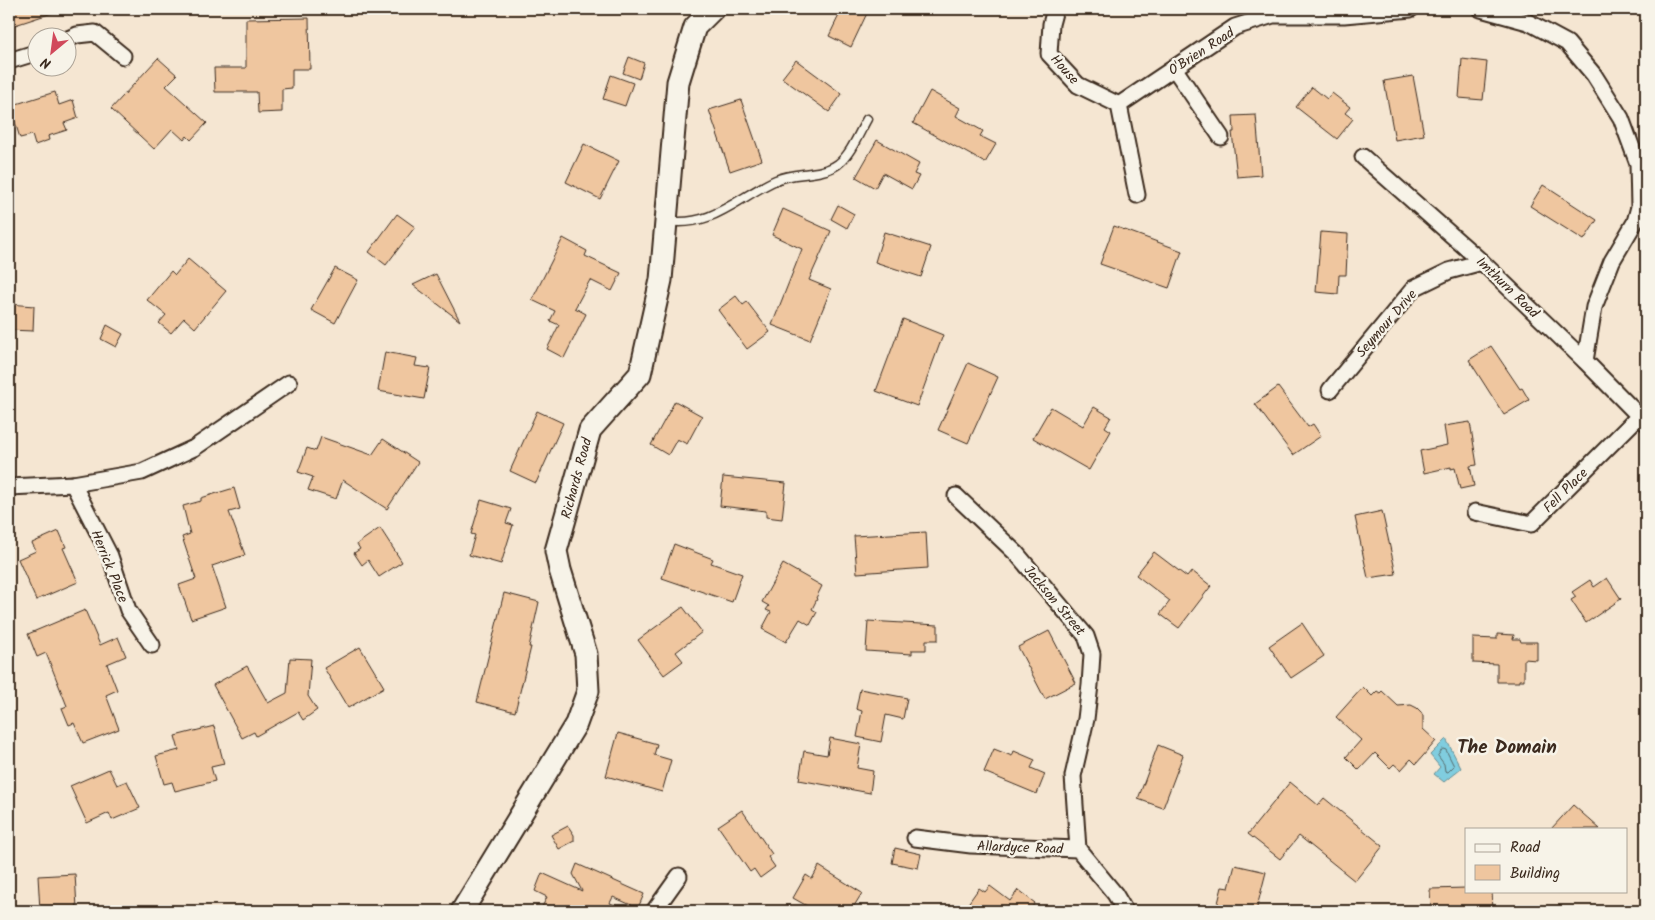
<svg xmlns="http://www.w3.org/2000/svg" width="1655" height="920" viewBox="0 0 1655 920" font-family="Kalam,sans-serif">
  <style>
    .water { fill: #80cddf; stroke: #648c92 }
    .lines { fill: none; stroke-linecap: round; stroke-linejoin: round }
    .shore { stroke: #576b6b; stroke-width: 1 }
    .building { fill: #efc69f; stroke: #3b2a1e }
    .lane-casing { stroke: #3b2a1e; stroke-width: 11 }
    .street-casing { stroke: #3b2a1e; stroke-width: 19 }
    .secondary-casing { stroke: #3b2a1e; stroke-width: 25 }
    .lane { stroke: #f7f3e8; stroke-width: 8 }
    .street { stroke: #f7f3e8; stroke-width: 15 }
    .secondary { stroke: #f7f3e8; stroke-width: 21 }
    .labels { text-anchor: middle; stroke-width: 5; stroke-linejoin: round; paint-order: stroke }
    .street-label { font-size: 14px; fill: #3b2a1e; stroke: #f7f3e8 }
    .district-label { font-size: 19px; font-weight: bold; fill: #3b2a1e; stroke: #f7f3e8 }
  </style>
  <rect width="100%" height="100%" fill="#f5e6d2"/>
  <filter id="ink" filterUnits="userSpaceOnUse"><feTurbulence type="fractalNoise" baseFrequency=".02" numOctaves="2"/><feDisplacementMap in="SourceGraphic" scale="10" xChannelSelector="R" yChannelSelector="G"/><feConvolveMatrix kernelMatrix="1 2 1 2 8 2 1 2 1" color-interpolation-filters="sRGB"/></filter>
  <g filter="url(#ink)">
    <!-- water -->
    <path class="water" d="M1446 739 1461 768 1444 782 1434 774 1440 767 1430 755Z"/>
    <g class="lines">
      <!-- shore -->
      <path class="shore" d="M1443 749 1446 750 1454 766 1448 772 1445 771 1444 764 1438 756Z"/>
    </g>
    <!-- building -->
    <g class="building">
      <path d="M9 9H55V12L9 27Z"/>
      <path d="M842 9H869L851 47 829 36Z"/>
      <path d="M309 18 310 69H292V88L282 89V112L258 113 257 92H215L214 68H246V19Z"/>
      <path d="M629 57 644 63 639 79 623 73Z"/>
      <path d="M158 58 177 75 166 86 207 123 191 140 187 136 184 140 172 129 154 149 111 109Z"/>
      <path d="M1462 59 1487 62 1483 100 1459 98Z"/>
      <path d="M796 60 842 94 829 112 782 78Z"/>
      <path d="M611 75 633 83 625 106 603 99Z"/>
      <path d="M1413 76 1424 135 1395 140 1384 81Z"/>
      <path d="M1312 87 1327 99 1332 93 1350 107 1345 113 1353 119 1337 139 1296 107Z"/>
      <path d="M930 91 960 108 956 116 983 131 980 136 996 144 985 163 913 123Z"/>
      <path d="M55 92 59 105 73 100 78 118 64 123 67 130 48 136 49 140 35 145 32 135 20 138 10 106Z"/>
      <path d="M741 100 762 160 730 171 709 110Z"/>
      <path d="M1256 115 1261 175 1237 177 1232 132H1234L1233 116Z"/>
      <path d="M877 140 919 164 914 174 919 176 912 189 883 173 875 188 856 177Z"/>
      <path d="M584 144 619 161 600 199 566 182Z"/>
      <path d="M1543 185 1597 220 1584 240 1530 206Z"/>
      <path d="M838 205 854 214 847 228 831 219Z"/>
      <path d="M783 209 831 231 809 280 831 289 810 340 772 325 802 249 772 235Z"/>
      <path d="M397 214 415 227 386 265 369 252Z"/>
      <path d="M1114 226 1182 251 1169 288 1100 264Z"/>
      <path d="M884 232 931 247 921 277 875 262Z"/>
      <path d="M1321 232 1348 234 1346 275H1339L1338 294 1316 292Z"/>
      <path d="M563 238 587 251 585 256 621 273 612 291 590 280 575 308 586 314 564 358 547 349 559 325 550 321 555 311 532 300Z"/>
      <path d="M188 259 226 291 195 328 184 318 171 333 159 323 166 315 147 300 171 271 175 275Z"/>
      <path d="M335 268 358 280 335 323 311 310Z"/>
      <path d="M436 274 460 321 413 285Z"/>
      <path d="M736 296 743 305 747 302 770 332 747 349 718 310Z"/>
      <path d="M9 304 34 306 33 331 9 330Z"/>
      <path d="M903 319 943 335 917 406 876 391Z"/>
      <path d="M107 325 123 334 116 347 101 339Z"/>
      <path d="M1491 346 1520 389 1522 388 1529 400 1504 415 1469 360Z"/>
      <path d="M385 352 417 358 415 366 430 368 424 399 378 391Z"/>
      <path d="M968 363 998 377 968 443 938 430Z"/>
      <path d="M1278 387 1308 427 1313 424 1321 436 1293 455 1255 404Z"/>
      <path d="M675 401 702 416 687 444 677 439 668 455 651 445Z"/>
      <path d="M1051 407 1083 426 1094 407 1111 417 1105 427 1111 431 1089 470 1033 438Z"/>
      <path d="M537 411 563 423 536 483 510 471Z"/>
      <path d="M1470 422 1477 465 1470 466 1474 486 1460 489 1455 468 1451 469V467L1424 473 1420 451 1447 445 1444 426Z"/>
      <path d="M321 437 372 455 383 439 418 462 387 509 343 480 336 499 308 490 313 477 298 472 307 448 316 451Z"/>
      <path d="M723 477 786 483 782 519 766 517V511L720 506Z"/>
      <path d="M234 488 240 509 229 512 245 555 212 566 226 607 191 619 179 585 196 579 182 537 190 534 183 506 201 501V498Z"/>
      <path d="M481 500 511 509 506 523 513 525 501 564 469 555 475 535 471 534Z"/>
      <path d="M1382 511 1396 574 1368 578 1355 517Z"/>
      <path d="M380 528 402 562 379 577 368 560 362 565 354 553 360 549 357 544Z"/>
      <path d="M59 531 66 547 63 548 78 582 36 600 18 559 36 551 32 543Z"/>
      <path d="M926 532 928 568 857 573 854 536Z"/>
      <path d="M674 544 713 559 711 563 742 574 732 602 662 578Z"/>
      <path d="M1154 552 1187 577 1192 571 1211 586 1179 628 1160 614 1170 601 1136 575Z"/>
      <path d="M783 564 822 586 816 598 817 599 812 609 817 612 810 625 800 619 786 642 762 629 771 612 766 610 769 606 762 602Z"/>
      <path d="M1607 578 1621 599 1586 623 1571 600 1576 597 1572 592 1590 580 1594 587Z"/>
      <path d="M504 593 539 602 529 647H531L515 712 477 702Z"/>
      <path d="M683 607 702 632 676 652 683 661 664 675 638 640Z"/>
      <path d="M85 610 100 645 118 637 126 656 107 664 117 690 106 695 119 729 83 743 74 723 69 725 62 708 67 706 46 653 37 657 28 634Z"/>
      <path d="M868 621 938 625V640H926V650H912V654L866 651Z"/>
      <path d="M1302 623 1324 656 1291 678 1269 646Z"/>
      <path d="M1049 631 1076 683 1045 699 1018 647Z"/>
      <path d="M1497 634 1514 635 1513 639H1520L1521 642H1537V660L1524 659V680H1519V682H1497V664L1473 663V638L1497 639Z"/>
      <path d="M360 647 384 687 348 708 324 668Z"/>
      <path d="M290 658 311 659 308 696 317 710 303 720 298 712 256 736 254 732 242 738 213 685 247 666 268 703 287 693Z"/>
      <path d="M1363 687 1372 696 1377 691 1380 693 1382 691 1398 706 1411 705 1417 708 1421 712 1423 716V729L1436 741 1416 764 1411 759 1401 770 1394 764 1390 768 1375 753 1359 770 1346 757 1361 740 1336 717Z"/>
      <path d="M860 689 907 698 903 719 886 715 881 742 857 737 862 711 856 709Z"/>
      <path d="M214 726 224 764 211 767 215 781 175 791 172 782 164 784 156 756 179 750 175 736Z"/>
      <path d="M618 733 657 744 654 755 671 760 662 792 606 776Z"/>
      <path d="M830 738 861 744 857 768 873 771 870 793 799 780 804 751 827 755Z"/>
      <path d="M1158 745 1183 755 1163 808 1138 799Z"/>
      <path d="M994 749 1012 756 1014 751 1035 760 1031 768 1045 774 1037 794 984 772Z"/>
      <path d="M109 769 117 785 127 781 140 808 112 820 109 813 87 823 70 786Z"/>
      <path d="M1290 782 1318 805 1324 798 1383 846 1355 881 1299 836 1280 859 1248 834Z"/>
      <path d="M1573 805 1600 829H1551Z"/>
      <path d="M742 810 772 854 768 857 775 867 760 878 754 869 750 872 718 826Z"/>
      <path d="M568 826 574 835V841L559 849 551 835Z"/>
      <path d="M895 848 921 854 918 868 892 863Z"/>
      <path d="M577 864 644 894 638 908 613 897 610 903 630 911H540L547 897 535 891 542 873 582 891 573 874Z"/>
      <path d="M1235 865 1266 872 1256 911H1216L1222 887 1229 888Z"/>
      <path d="M819 866 862 893 851 911H816L793 898 806 875 812 879Z"/>
      <path d="M75 874 77 908 70 909V911L40 910 38 876Z"/>
      <path d="M990 886 1010 901 1018 890 1035 903 1029 911H975L967 905 979 888 985 892Z"/>
      <path d="M1466 888V891H1492L1493 911H1431L1430 889Z"/>
    </g>
    <g class="lines">
      <defs>
        <path id="lane" d="M667 221C712 228 738 197 776 180 795 171 820 177 838 164 851 154 859 133 867 119"/>
        <g id="street">
          <path d="M1055 9 1051 24 1049 54 1078 85 1119 105"/>
          <path d="M1481 9 1528 22 1567 43 1594 75 1621 118 1638 164 1639 207 1635 222 1612 261 1594 307 1585 361"/>
          <path d="M68 39 77 35 95 33 123 56"/>
          <path d="M9 61 38 52"/>
          <path d="M1174 68 1221 137"/>
          <path d="M1363 157 1482 262 1585 361 1646 423"/>
          <path d="M1137 195 1119 105 1235 27 1273 15H1344L1411 9"/>
          <path d="M1330 390 1414 288 1449 271 1482 262"/>
          <path d="M73 484 110 556 128 610 152 645"/>
          <path d="M9 487 73 484 142 472 194 448 289 383"/>
          <path d="M956 496 1017 554 1086 636 1092 654 1090 685 1086 719 1073 776 1078 849"/>
          <path d="M1475 512 1531 524 1639 416"/>
          <path d="M915 838 971 845 1078 849 1115 894 1125 911"/>
          <path d="M654 911 679 876"/>
        </g>
        <path id="secondary" d="M462 911 576 724 588 691 586 654 560 570 556 551 590 430 640 374 661 280 678 82 695 27 713 9"/>
      </defs>
      <!-- lane casing -->
      <use href="#lane" class="lane-casing"/>
      <!-- street casing -->
      <use href="#street" class="street-casing"/>
      <!-- secondary casing -->
      <use href="#secondary" class="secondary-casing"/>
      <!-- lane -->
      <use href="#lane" class="lane"/>
      <!-- street -->
      <use href="#street" class="street"/>
      <!-- secondary -->
      <use href="#secondary" class="secondary"/>
    </g>
  </g>
  <g class="labels">
    <!-- street labels -->
    <g class="street-label">
      <text transform="translate(1201 51) rotate(-33)" y="5">O'Brien Road</text>
      <text transform="translate(1065 69) rotate(48)" y="5">House</text>
      <text transform="translate(1508 287) rotate(44)" y="5">Imthurn Road</text>
      <text transform="translate(1386 323) rotate(-49)" y="5">Seymour Drive</text>
      <text transform="translate(576 478) rotate(-75)" y="5">Richards Road</text>
      <text transform="translate(1565 490) rotate(-45)" y="5">Fell Place</text>
      <text transform="translate(110 566) rotate(68)" y="5">Herrick Place</text>
      <text transform="translate(1055 600) rotate(50)" y="5">Jackson Street</text>
      <text transform="translate(1020 847) rotate(2)" y="5">Allardyce Road</text>
    </g>
    <!-- district labels -->
    <g class="district-label">
      <text x="1507" y="753">The Domain</text>
    </g>
  </g>
  <!-- margin -->
  <rect width="1655" height="920" fill="none" stroke="#f7f3e8" stroke-width="30"/>
  <rect x="15" y="15" width="1625" height="890" fill="none" stroke="#3b2a1e" stroke-width="2" filter="url(#ink)"/>
  <!-- legend -->
  <rect x="1465" y="828" width="162" height="65" fill="#f7f3e8" stroke="#aca397"/>
  <rect x="1475" y="844" width="25" height="8" fill="#f7f3e8" stroke="#aca397"/>
  <text x="1510" y="852" font-size="15" fill="#3b2a1e">Road</text>
  <rect x="1475" y="865" width="25" height="15" fill="#efc69f" stroke="#aca397"/>
  <text x="1510" y="878" font-size="15" fill="#3b2a1e">Building</text>
  <!-- north arrow -->
  <g transform="translate(52 52) rotate(209)"><circle r="24" fill="#f7f3e8" stroke="#aca397"/>
  <path d="M0-4L9 19L0 12L-9 19Z" fill="#d1495b"/>
  <text y="-8" font-size="14" font-weight="bold" text-anchor="middle" fill="#3b2a1e">N</text>
  </g>
</svg>
